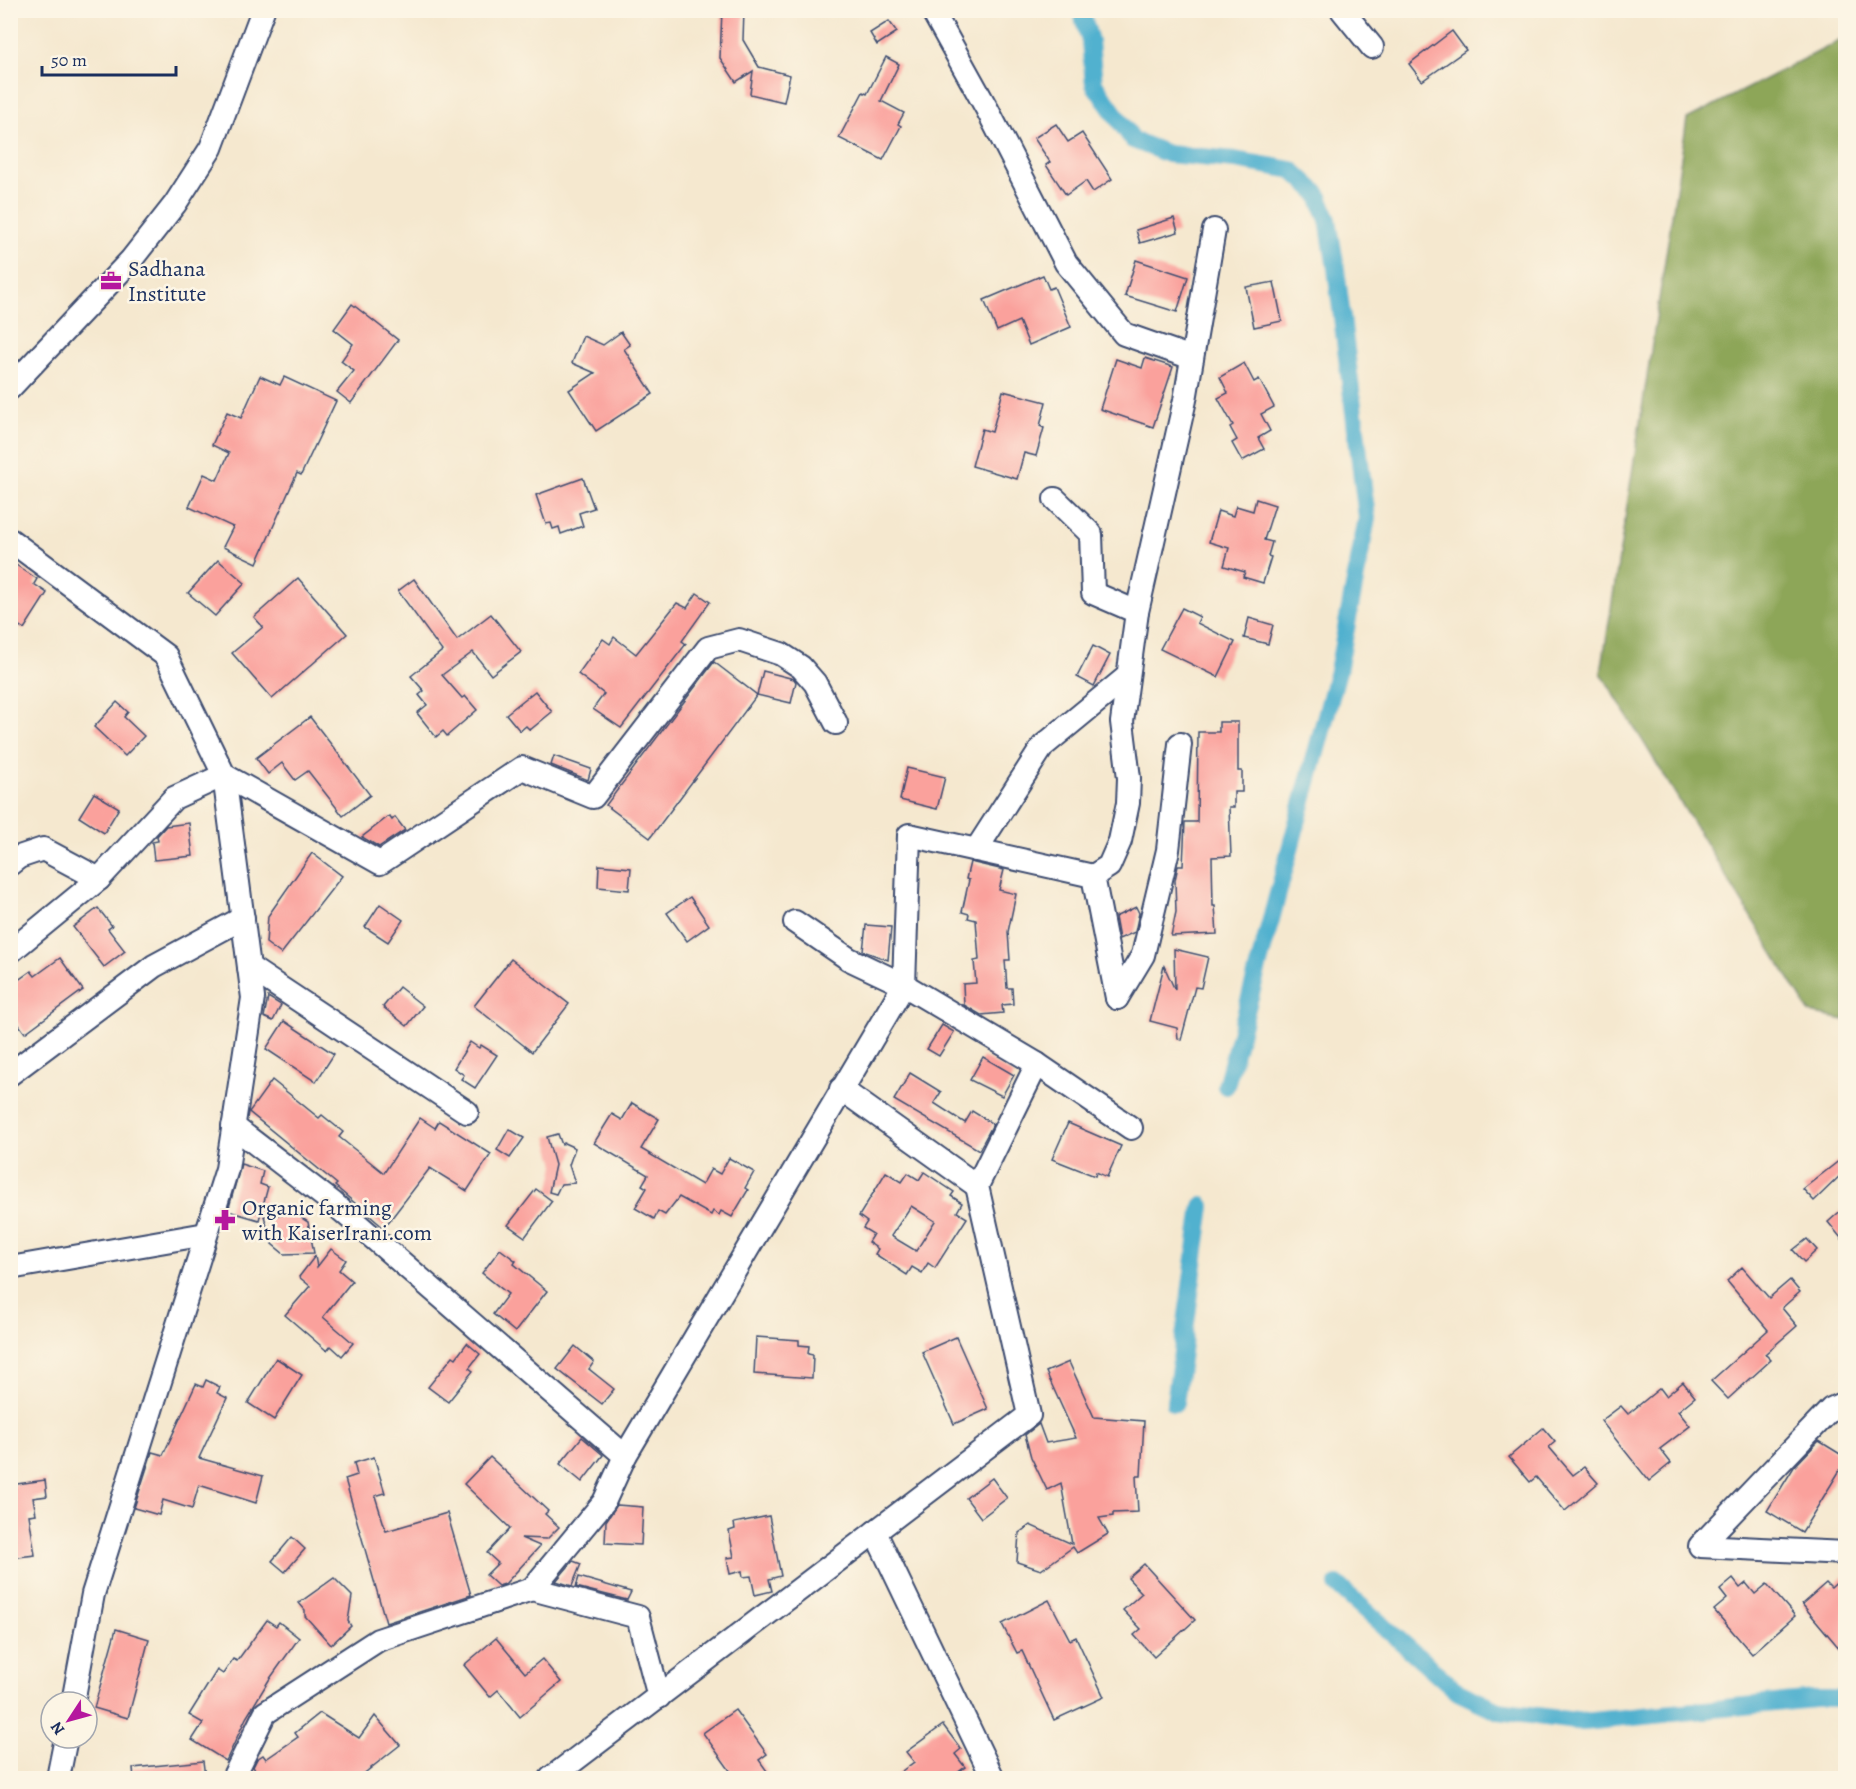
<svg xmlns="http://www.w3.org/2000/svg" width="1856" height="1789" viewBox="0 0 1856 1789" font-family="Alegreya,serif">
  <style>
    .forest { fill: #8da659; stroke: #546a5c; stroke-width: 1.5 }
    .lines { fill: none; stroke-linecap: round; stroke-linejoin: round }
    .canal { stroke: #51b1cf; stroke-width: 18 }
    .building { fill: #faa19c; fill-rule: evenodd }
    .minor-casing { stroke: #3c4b6f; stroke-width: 26 }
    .minor { stroke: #fff; stroke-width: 22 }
    .labels { text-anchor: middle; stroke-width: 5; stroke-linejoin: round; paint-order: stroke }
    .poi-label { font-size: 22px; fill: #1b2f5e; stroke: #fcf5e5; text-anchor: start }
  </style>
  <rect width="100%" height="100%" fill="#fcf5e5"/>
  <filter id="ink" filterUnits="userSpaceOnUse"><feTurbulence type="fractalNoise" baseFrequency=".0167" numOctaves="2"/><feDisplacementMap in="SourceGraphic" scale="12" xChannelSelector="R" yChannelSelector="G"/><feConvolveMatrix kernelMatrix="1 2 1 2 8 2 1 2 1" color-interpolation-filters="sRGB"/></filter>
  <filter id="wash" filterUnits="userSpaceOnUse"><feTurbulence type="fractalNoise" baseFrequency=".008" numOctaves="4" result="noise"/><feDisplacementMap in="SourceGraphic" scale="24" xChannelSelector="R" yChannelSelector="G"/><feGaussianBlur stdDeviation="1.35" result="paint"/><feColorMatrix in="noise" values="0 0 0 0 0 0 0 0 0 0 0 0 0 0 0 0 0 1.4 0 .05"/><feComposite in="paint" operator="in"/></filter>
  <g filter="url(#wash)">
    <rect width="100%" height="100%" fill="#f5e8cf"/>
    <!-- forest -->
    <path class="forest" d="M1845 38V1020L1810 1013 1601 673 1687 119Z"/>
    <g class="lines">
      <!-- canal -->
      <g class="canal">
        <path d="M1081 10 1090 41 1094 84 1133 140 1168 154 1235 160 1292 170 1318 194 1328 220 1336 269 1367 518 1338 671 1226 1086"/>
        <path d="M1175 1403 1202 1206"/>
        <path d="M1337 1585 1458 1692 1499 1711 1583 1722 1814 1699H1846"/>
      </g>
    </g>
    <g id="blocks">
      <!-- building -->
      <g class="building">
        <path d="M722 10H744L743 40 759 67 790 75 784 102 750 94 753 71 736 82 720 58Z"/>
        <path d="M889 21 897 32 877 45 870 33Z"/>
        <path d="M1452 31 1466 50 1422 81 1409 64Z"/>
        <path d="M886 57 899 64 881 101 904 113 898 124 901 126 883 160 839 138 863 92 867 94Z"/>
        <path d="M1056 124 1068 142 1082 133 1112 179 1093 192 1086 181 1066 195 1046 165 1050 162 1034 138Z"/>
        <path d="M1174 218 1178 232 1140 243 1136 230Z"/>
        <path d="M1136 260 1188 277 1177 312 1125 296Z"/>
        <path d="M1043 275 1049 289 1054 287 1071 327 1029 345 1019 321 997 331 984 300Z"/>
        <path d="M1274 282 1282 321 1254 327 1246 287Z"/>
        <path d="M352 304 398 340 351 403 337 392 354 371 341 361 353 344 334 329Z"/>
        <path d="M621 332 630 345 624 349 653 394 596 431 569 390 595 373 572 363 583 336 603 345Z"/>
        <path d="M1145 358 1173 367 1153 427 1100 409 1116 359 1142 368Z"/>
        <path d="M1244 363 1254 382 1259 379 1274 407 1261 414 1270 431 1258 438 1264 449 1242 461 1232 443 1237 440 1230 427 1233 425 1218 398 1228 393 1220 377Z"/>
        <path d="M260 376 280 385 284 377 336 401 301 475 297 473 257 563 223 547 233 527 189 507 204 474 217 480 229 453 212 445 227 412 241 418Z"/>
        <path d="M1003 391 1046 402 1040 426 1044 428 1036 456 1024 453 1017 479 972 466 982 429 992 432Z"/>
        <path d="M583 478 594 508 579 513 583 526 561 534 559 527 553 529 551 523 546 524 536 495Z"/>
        <path d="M1256 499 1275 505 1264 540 1272 542 1268 556 1271 557 1263 583 1243 577 1245 572 1224 566 1229 548 1209 542 1218 511 1233 516 1236 506 1253 511Z"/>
        <path d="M218 560 245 583 215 616 188 593Z"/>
        <path d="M10 561 37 579 34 584 47 593 24 629 10 620Z"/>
        <path d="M298 578 347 634 272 699 232 653 263 627 254 617Z"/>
        <path d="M414 579 457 640 491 614 521 652 491 675 473 652 442 675 462 698 465 696 477 710 447 736 443 731 436 737 417 713 427 705 419 695 424 691 411 676 442 651 398 591Z"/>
        <path d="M697 593 710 602 682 641 686 644 621 728 593 709 604 694 578 674 603 639 610 644 614 637 636 654 677 603 687 608Z"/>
        <path d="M1182 608 1200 617 1197 623 1235 642 1218 677 1160 649Z"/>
        <path d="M1249 618 1273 625 1268 644 1244 638Z"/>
        <path d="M1093 646 1110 655 1094 686 1077 677Z"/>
        <path d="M714 662 757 695 650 838 606 805Z"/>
        <path d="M763 671 794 679 796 682 791 703 757 695Z"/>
        <path d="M535 691 552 712 530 730 526 726 520 731 506 714Z"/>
        <path d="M117 702 128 712 124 717 144 736 125 756 94 727Z"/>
        <path d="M310 717 370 795 343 816 308 771 295 780 282 763 268 774 256 758Z"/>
        <path d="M1219 722H1238V771H1242V792H1234V807H1229L1231 856 1212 857 1213 906H1215L1217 934 1171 936 1176 912 1175 880 1178 866H1183L1185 822H1197L1198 732H1219Z"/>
        <path d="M554 756 591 769 588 780 551 765Z"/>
        <path d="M907 768 945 777 937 809 900 800Z"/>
        <path d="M94 793 119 808 104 833 79 817Z"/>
        <path d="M389 816 392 820 395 817 405 830 379 847 362 837Z"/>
        <path d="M189 823 193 856 154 860 152 842 158 841 157 836 166 826Z"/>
        <path d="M312 853 342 876 281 954 266 943 268 916Z"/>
        <path d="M970 862 1004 870 999 890 1016 894 1008 932 1010 960H1005L1007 988H1012L1013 1004 1002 1005 1003 1013 981 1015 964 1005 963 984 976 983 974 961 979 960 976 920 968 918 969 914 962 912 969 880 966 879Z"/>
        <path d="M599 865 631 868 629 890 598 887Z"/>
        <path d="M690 897 709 925 687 941 667 913Z"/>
        <path d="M380 904 403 920 388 942 365 927Z"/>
        <path d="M1136 907 1139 913 1135 932 1119 939 1115 917Z"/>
        <path d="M98 908 112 926 108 929 125 951 104 967 73 927Z"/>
        <path d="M866 925 891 927 888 960 863 951Z"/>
        <path d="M1174 949 1208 957 1201 988 1195 987 1181 1040 1178 1039 1177 1028 1150 1021 1164 966 1175 990Z"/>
        <path d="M60 958 83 990 25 1033 10 1013V986L31 971 35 976Z"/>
        <path d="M511 959 569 1004 532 1052 474 1006Z"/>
        <path d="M399 987 423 1006 407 1026 383 1007Z"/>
        <path d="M268 997 281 1005 273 1021 264 1017Z"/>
        <path d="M284 1021 334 1054 316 1082 266 1049Z"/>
        <path d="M942 1025 954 1032 939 1056 927 1049Z"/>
        <path d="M470 1042 479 1048 481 1045 497 1055 475 1088 461 1079 464 1075 454 1068Z"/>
        <path d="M983 1057 1014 1075 1002 1096 970 1080Z"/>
        <path d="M910 1073 941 1092 934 1103 965 1123 972 1111 993 1124 979 1150 894 1100Z"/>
        <path d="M272 1080 319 1118 322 1115 343 1132 339 1137 384 1173 420 1118 435 1128 439 1121 491 1154 467 1191 430 1168 384 1228 335 1186 337 1184 249 1112Z"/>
        <path d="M632 1103 659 1119 641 1149 702 1185 711 1169 720 1174 729 1158 754 1172 745 1188 748 1190 732 1217 721 1211 719 1215 713 1211 711 1215 679 1197 665 1215 658 1211 654 1219 635 1208 647 1188 642 1185 648 1175 594 1143 612 1114 622 1120Z"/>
        <path d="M1068 1123 1121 1146 1107 1177 1096 1172 1095 1176 1052 1159Z"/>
        <path d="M509 1129 524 1138 510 1158 497 1150Z"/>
        <path d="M558 1134 562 1145 564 1143 575 1148 569 1165 575 1183 561 1184 556 1194 549 1192 555 1165 547 1137Z"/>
        <path d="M1845 1156V1171L1814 1201 1803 1189Z"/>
        <path d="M241 1164 263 1171 260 1184 268 1187 259 1220 228 1211Z"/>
        <path d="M886 1172 902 1182 908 1173 919 1180 924 1172 954 1192 951 1196 962 1203 957 1212 967 1218 935 1268 928 1263 922 1273 912 1267 907 1275 875 1254 878 1249 868 1242 873 1234 863 1228 867 1222 859 1216ZM911 1206 935 1221 916 1251 891 1236Z"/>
        <path d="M536 1189 552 1201 525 1237 508 1225Z"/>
        <path d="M1845 1207V1243L1828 1222Z"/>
        <path d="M294 1213 308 1222 314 1253 284 1254 272 1244 264 1216Z"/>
        <path d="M1807 1239 1817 1250 1804 1262 1793 1250Z"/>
        <path d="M331 1249 346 1260 339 1270 352 1281 323 1317 353 1343 342 1356 331 1346 327 1351 285 1315 310 1286 299 1277 315 1256 317 1267Z"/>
        <path d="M500 1249 516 1261 514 1264 547 1291 515 1332 493 1314 508 1294 482 1273Z"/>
        <path d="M1742 1267 1769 1298 1790 1280 1800 1292 1782 1308 1797 1326 1765 1354 1771 1360 1728 1399 1711 1381 1768 1330 1727 1281Z"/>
        <path d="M756 1337 799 1340V1345L809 1346 808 1354 813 1355 812 1378 754 1374Z"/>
        <path d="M956 1337 988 1409 954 1424 922 1352Z"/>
        <path d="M467 1343 480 1354 469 1368 473 1371 448 1402 428 1387 453 1356 456 1358Z"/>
        <path d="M575 1346 594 1362 589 1369 614 1389 602 1404 557 1369Z"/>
        <path d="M276 1358 302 1375 274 1420 248 1403Z"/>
        <path d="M1069 1362 1094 1417 1144 1421 1141 1476H1136L1138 1512 1113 1513V1516L1099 1518 1108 1534 1077 1553 1073 1547 1041 1570 1017 1562 1019 1533 1030 1525 1072 1544 1061 1483 1047 1490 1031 1457 1025 1435 1039 1424 1046 1443 1076 1438 1046 1372Z"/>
        <path d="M206 1380 220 1387 217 1393 227 1398 199 1458 263 1476 256 1503 199 1485 192 1509 163 1500 159 1515 134 1508 152 1452 163 1455 196 1384 203 1387Z"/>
        <path d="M1683 1382 1695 1397 1678 1411 1690 1426 1660 1449 1671 1463 1649 1481 1601 1421 1621 1406 1628 1414 1660 1388 1666 1396Z"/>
        <path d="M1543 1428 1555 1442 1549 1447 1573 1475 1584 1467 1598 1483 1565 1511 1536 1477 1530 1482 1509 1457Z"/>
        <path d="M582 1437 603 1455 582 1482 560 1464Z"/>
        <path d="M1819 1441 1845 1457V1462L1802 1532 1767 1511 1794 1467Z"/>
        <path d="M374 1457 385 1493 375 1496 386 1531 447 1513 471 1595 386 1623 345 1479 357 1475 354 1463Z"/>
        <path d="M490 1457 548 1511 545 1514 559 1527 547 1539 521 1538 540 1546 505 1584 498 1586 486 1575 498 1563 487 1553 510 1528 464 1484Z"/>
        <path d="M992 1478 1007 1498 981 1518 966 1498Z"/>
        <path d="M45 1480 47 1496 33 1498 36 1514 29 1515 35 1555 10 1558V1485Z"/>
        <path d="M617 1505 643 1507 641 1545 605 1543 606 1521Z"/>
        <path d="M769 1516 781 1576 769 1579 772 1591 755 1595 751 1576 743 1577 742 1571 730 1574 727 1558 734 1557 729 1531 735 1529 734 1523Z"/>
        <path d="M292 1537 305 1549 285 1572 272 1561Z"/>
        <path d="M573 1561 581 1564 572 1586 556 1581Z"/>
        <path d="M1144 1564 1195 1620 1154 1657 1134 1635 1141 1629 1123 1610 1142 1593 1128 1578Z"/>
        <path d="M1845 1575V1655L1802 1604 1826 1583 1831 1588Z"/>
        <path d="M579 1577 631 1592 627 1600 576 1587Z"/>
        <path d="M334 1578 352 1596 348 1621 351 1626 331 1645 305 1616V1610L299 1603Z"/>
        <path d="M1733 1579 1740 1588 1746 1583 1755 1594 1767 1584 1795 1616 1752 1654 1714 1610 1727 1599 1720 1590Z"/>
        <path d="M1049 1600 1070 1640 1076 1637 1104 1697 1054 1720 1022 1651 1017 1653 1002 1624Z"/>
        <path d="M267 1620 276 1626 279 1622 299 1638 269 1680 246 1718 226 1761 192 1740 203 1723 189 1715 217 1670 223 1674 233 1659 237 1661Z"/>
        <path d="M116 1629 149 1639 128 1718 94 1708Z"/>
        <path d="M496 1638 525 1673 542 1659 561 1682 520 1717 498 1690 490 1697 464 1665Z"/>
        <path d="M735 1710 767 1754 759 1760 767 1771 756 1779H736L703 1733Z"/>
        <path d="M320 1713 359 1738 375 1716 400 1745 357 1779H262L253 1767 257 1759 263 1755 266 1759 298 1737 295 1733Z"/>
        <path d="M943 1725 961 1749 955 1754 965 1767 949 1779H891L914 1762 906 1752Z"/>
        <path d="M203 1761 205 1777 134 1779 133 1768Z"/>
      </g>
    </g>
  </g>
  <g filter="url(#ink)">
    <use href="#blocks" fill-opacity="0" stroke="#3c4b6f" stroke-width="1.5"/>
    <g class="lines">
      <defs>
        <g id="minor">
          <path d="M932 10 987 109 1066 263 1124 334 1192 358"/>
          <path d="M1342 10 1372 47"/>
          <path d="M10 388 131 260 175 204 211 148 263 10"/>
          <path d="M1055 499 1091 534 1093 593 1137 612"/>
          <path d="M10 540 166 656 224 775 253 998 227 1169 93 1594 73 1702"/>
          <path d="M976 850 1043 746 1128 676"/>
          <path d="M10 864 19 857 43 849 99 879"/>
          <path d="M1093 876 1109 866 1120 841 1128 803 1129 778 1122 722 1137 612 1185 400 1214 230"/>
          <path d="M795 922 849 959 904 985 1037 1064 1131 1128"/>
          <path d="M10 952 99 879 174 798 224 775 380 863 522 768 593 797 708 648 739 640 781 654 801 667 815 683 836 723"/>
          <path d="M249 967 467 1112"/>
          <path d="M1117 998 1143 955 1168 850 1180 744"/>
          <path d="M10 1074 154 966 243 918"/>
          <path d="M841 1089 977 1186"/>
          <path d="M233 1126 333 1203 625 1456"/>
          <path d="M10 1268 206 1234"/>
          <path d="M1846 1402 1831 1409 1700 1546 1846 1553"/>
          <path d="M875 1532 993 1778"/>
          <path d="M532 1589 638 1617 659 1697"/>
          <path d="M58 1778 66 1738"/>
          <path d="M233 1778 265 1713 378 1640 532 1589 604 1502 625 1456 904 985 909 835 1093 876 1117 998"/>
          <path d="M551 1778 1029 1415 977 1186 1037 1064"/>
        </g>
      </defs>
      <!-- minor casing -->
      <use href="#minor" class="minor-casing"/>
      <!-- minor -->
      <use href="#minor" class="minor"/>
    </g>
  </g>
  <!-- icons -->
  <defs>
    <symbol id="office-bare" viewBox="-9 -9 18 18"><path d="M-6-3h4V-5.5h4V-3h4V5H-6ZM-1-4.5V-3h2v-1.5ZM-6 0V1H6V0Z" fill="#b5179e" stroke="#fcf5e5" stroke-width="2.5" paint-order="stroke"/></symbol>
    <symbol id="pharmacy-bare" viewBox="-9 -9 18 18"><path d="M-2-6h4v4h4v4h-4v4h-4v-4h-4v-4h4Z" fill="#b5179e" stroke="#fcf5e5" stroke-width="2.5" paint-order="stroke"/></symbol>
  </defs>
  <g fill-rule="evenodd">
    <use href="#office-bare" x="96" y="266" width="30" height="30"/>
    <use href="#pharmacy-bare" x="210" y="1205" width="30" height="30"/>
  </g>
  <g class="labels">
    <!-- poi labels -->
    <g class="poi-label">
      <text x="128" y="276">Sadhana<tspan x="128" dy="25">Institute</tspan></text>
      <text x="242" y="1215">Organic farming<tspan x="242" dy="25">with KaiserIrani.com</tspan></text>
    </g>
  </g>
  <!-- margin -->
  <rect width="1856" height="1789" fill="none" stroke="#fcf5e5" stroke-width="36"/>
  <!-- north arrow -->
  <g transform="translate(69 1720) rotate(234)"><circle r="28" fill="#fcf5e5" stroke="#a2a6af" stroke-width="1.5"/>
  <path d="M0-4.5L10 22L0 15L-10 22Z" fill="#b5179e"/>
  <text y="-9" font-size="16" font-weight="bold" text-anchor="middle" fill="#1b2f5e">N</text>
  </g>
  <!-- scale -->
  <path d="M42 66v9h134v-9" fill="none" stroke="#1b2f5e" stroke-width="3"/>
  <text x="51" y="66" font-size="18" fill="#1b2f5e" stroke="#fcf5e5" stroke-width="4.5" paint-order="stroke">50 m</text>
</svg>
